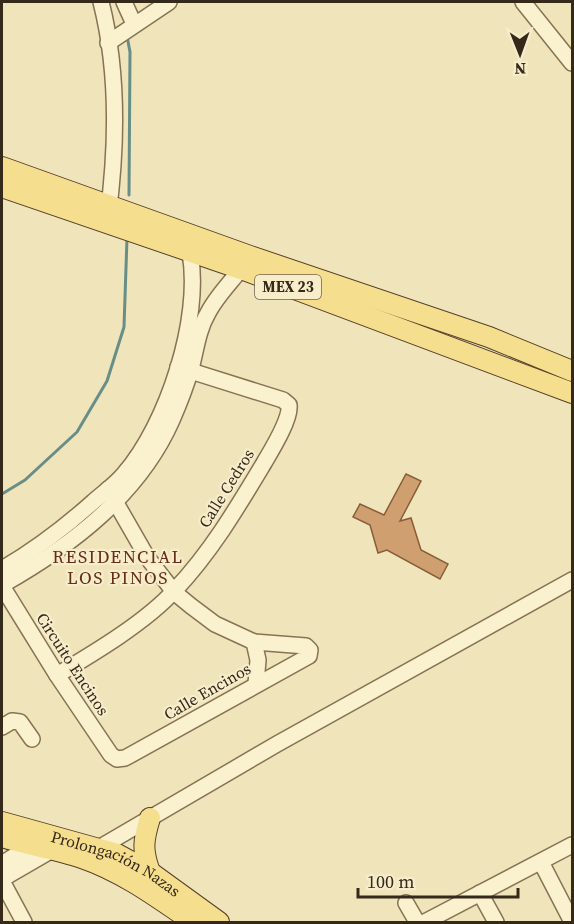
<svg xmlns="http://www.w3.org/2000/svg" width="574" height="924" viewBox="0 0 574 924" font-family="'Source Serif 4',serif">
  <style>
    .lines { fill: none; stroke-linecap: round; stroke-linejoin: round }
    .stream { stroke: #678e87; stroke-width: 3 }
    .building { fill: #d09f6f; stroke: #875e39; stroke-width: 1.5 }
    .minor-casing { stroke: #877354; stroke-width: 18 }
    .major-casing { stroke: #544129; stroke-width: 22 }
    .minor { stroke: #faf1ce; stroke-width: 15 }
    .major { stroke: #f6de8f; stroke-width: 20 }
    .labels { text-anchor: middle; stroke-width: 4.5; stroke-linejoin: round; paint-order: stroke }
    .shield { fill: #f7edcb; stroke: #6f644f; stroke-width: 1.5 }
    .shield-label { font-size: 15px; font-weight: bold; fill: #35291a }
    .street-label { font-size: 16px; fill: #35291a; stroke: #f7edcb }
    .neighbourhood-label { font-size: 18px; letter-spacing: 1.5px; fill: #642d18; stroke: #f7edcb }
  </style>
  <rect width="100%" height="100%" fill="#f0e4bb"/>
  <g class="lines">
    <!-- stream -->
    <g class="stream">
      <path d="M127 36 130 52 129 195"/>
      <path d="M2 494 25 480 77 432 107 381 124 327 127 238"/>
    </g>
  </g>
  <!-- building -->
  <path class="building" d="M406 474 421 481 400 521 411 518 421 550 448 564 440 579 387 550 378 553 370 525 353 517 360 504 384 515Z"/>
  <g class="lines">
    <defs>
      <g id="minor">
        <path d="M101 2C118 69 117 146 108 215"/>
        <path d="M124 2 134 24"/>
        <path d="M523 2 572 63"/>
        <path d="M108 43 169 2"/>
        <path d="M2 569C35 550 65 527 93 502 103 493 115 485 124 474 167 425 202 318 190 253"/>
        <path d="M2 585C71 546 139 495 172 420 179 404 186 386 191 369 196 350 198 330 208 313 216 297 230 283 241 269"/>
        <path d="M2 586 57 675 111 755 117 759 125 758 309 656 310 650 306 646 254 642 215 624 191 606 174 592 147 557 108 489"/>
        <path d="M254 642 258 660 256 684"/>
        <path d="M57 675C94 653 146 622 175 590 211 552 237 508 264 463 271 451 291 419 289 405L283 400 178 367"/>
        <path d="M2 727 12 721 20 722 32 739"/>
        <path d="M92 852 277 744 572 580"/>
        <path d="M541 862 570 918"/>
        <path d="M2 864 36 842"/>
        <path d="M2 879 59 846"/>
        <path d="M2 881 24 922"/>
        <path d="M480 893 496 922"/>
        <path d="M406 903 417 922"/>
        <path d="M425 922 572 845"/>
      </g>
      <g id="major">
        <path d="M2 167 250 256 489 337 572 371"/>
        <path d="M2 187 241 269 572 393"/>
        <path d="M150 818C143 841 142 850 150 872"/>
        <path id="s1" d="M2 822 117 854 150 872 219 922"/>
        <path d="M2 837C28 845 56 849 82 858 123 872 158 898 193 922"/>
      </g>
    </defs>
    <!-- minor casing -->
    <use href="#minor" class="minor-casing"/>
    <!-- major casing -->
    <use href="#major" class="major-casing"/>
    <!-- minor -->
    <use href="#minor" class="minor"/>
    <!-- major -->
    <use href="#major" class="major"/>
  </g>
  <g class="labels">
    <!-- shield labels -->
    <rect class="shield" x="255" y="275" width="66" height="24" rx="4.5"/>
    <g class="shield-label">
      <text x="288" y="292">MEX 23</text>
    </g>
    <!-- street labels -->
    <g class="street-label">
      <text transform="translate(226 488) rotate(-58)" y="6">Calle Cedros</text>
      <text transform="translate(73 664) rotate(57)" y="6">Circuito Encinos</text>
      <text transform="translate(207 691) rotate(-30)" y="6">Calle Encinos</text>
      <text dy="6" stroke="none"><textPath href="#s1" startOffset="122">Prolongación Nazas</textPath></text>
    </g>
    <!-- neighbourhood labels -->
    <g class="neighbourhood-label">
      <text x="118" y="563">RESIDENCIAL<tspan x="118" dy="21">LOS PINOS</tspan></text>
    </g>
  </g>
  <!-- border -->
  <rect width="574" height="924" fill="none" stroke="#35291a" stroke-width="6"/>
  <!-- north arrow -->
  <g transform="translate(520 54) rotate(179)" stroke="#f7edcb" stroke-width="4.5" paint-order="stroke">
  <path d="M0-4.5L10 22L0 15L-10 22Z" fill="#35291a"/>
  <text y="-9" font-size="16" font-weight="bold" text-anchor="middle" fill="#35291a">N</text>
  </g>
  <!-- scale -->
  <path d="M358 888v9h160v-9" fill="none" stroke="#35291a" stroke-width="3"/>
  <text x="367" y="888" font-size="18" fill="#35291a" stroke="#f7edcb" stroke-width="4.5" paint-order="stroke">100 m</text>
</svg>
